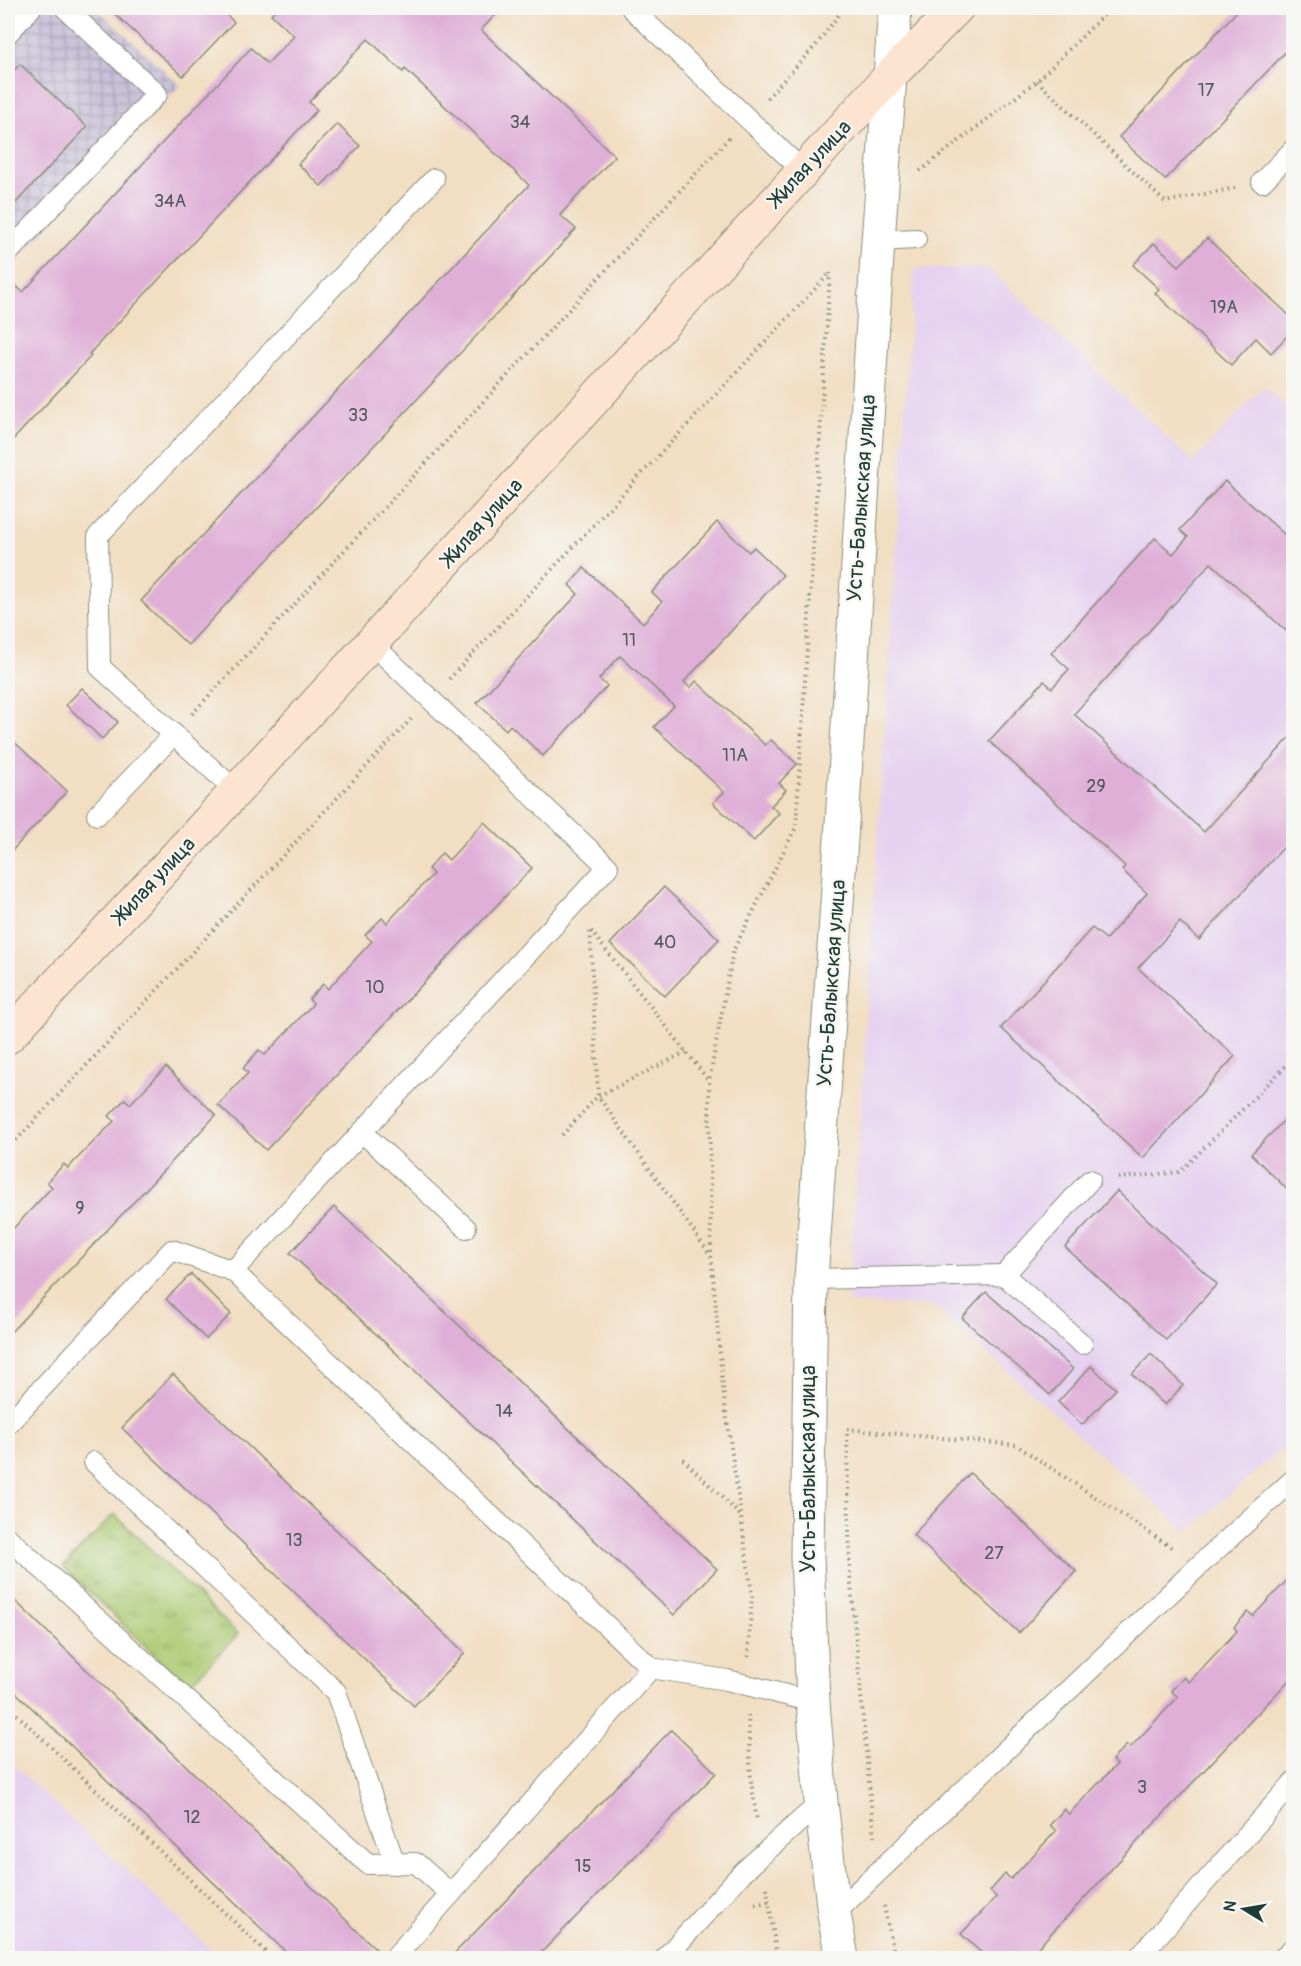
<svg xmlns="http://www.w3.org/2000/svg" width="1301" height="1966" viewBox="0 0 1301 1966" font-family="Pangolin,sans-serif">
  <style>
    .built { fill: #e6d2f0 }
    .industrial { fill: url(#industrial-grid) }
    .grass { fill: url(#grass-tufts); stroke: #658352; stroke-width: 1.5 }
    .building { fill: #dfafd8 }
    .lines { fill: none; stroke-linecap: round; stroke-linejoin: round }
    .lane-casing { stroke: #888e7b; stroke-width: 22 }
    .street-casing { stroke: #888e7b; stroke-width: 35 }
    .secondary-casing { stroke: #888e7b; stroke-width: 35 }
    .path { stroke: #888e7b; stroke-width: 4; stroke-dasharray: 1.5 4.5; stroke-linecap: butt }
    .lane { stroke: #fff; stroke-width: 20 }
    .street { stroke: #fff; stroke-width: 33 }
    .secondary { stroke: #fde4d1; stroke-width: 33 }
    .labels { text-anchor: middle; stroke-width: 4.5; stroke-linejoin: round; paint-order: stroke }
    .number-label { font-size: 18px; fill: #4f5a5d }
    .street-label { font-size: 21px; fill: #1f3d34; stroke: #f6f6f2 }
  </style>
  <defs>
    <pattern id="industrial-grid" width="8" height="8" patternUnits="userSpaceOnUse" patternTransform="scale(1.5)"><rect width="8" height="8" fill="#c8bfd8"/><path d="M0 4h8M4 0v8" fill="none" stroke="#a29cb0"/></pattern>
    <pattern id="grass-tufts" width="24" height="20" patternUnits="userSpaceOnUse" patternTransform="scale(1.5)"><rect width="24" height="20" fill="#abc970"/><path d="M3 7l-1-3M5 7V3M7 7l1-3M15 17l-1-3M17 17v-4M19 17l1-3" fill="none" stroke="#8ba45d"/></pattern>
  </defs>
  <rect width="100%" height="100%" fill="#f6f6f2"/>
  <filter id="ink" filterUnits="userSpaceOnUse"><feTurbulence type="fractalNoise" baseFrequency=".0167" numOctaves="2"/><feDisplacementMap in="SourceGraphic" scale="12" xChannelSelector="R" yChannelSelector="G"/><feConvolveMatrix kernelMatrix="1 2 1 2 8 2 1 2 1" color-interpolation-filters="sRGB"/></filter>
  <filter id="wash" filterUnits="userSpaceOnUse"><feTurbulence type="fractalNoise" baseFrequency=".008" numOctaves="4" result="noise"/><feDisplacementMap in="SourceGraphic" scale="24" xChannelSelector="R" yChannelSelector="G"/><feGaussianBlur stdDeviation="1.35" result="paint"/><feColorMatrix in="noise" values="0 0 0 0 0 0 0 0 0 0 0 0 0 0 0 0 0 1.4 0 .05"/><feComposite in="paint" operator="in"/></filter>
  <g filter="url(#wash)">
    <rect width="100%" height="100%" fill="#f2dec2"/>
    <!-- built -->
    <g class="built">
      <path d="M988 268 1193 462 1264 386 1293 413V1439L1187 1532 934 1306 848 1303 914 269Z"/>
      <path d="M8 1760 220 1958H8Z"/>
    </g>
    <!-- industrial -->
    <path class="industrial" d="M8 8H96L180 85 8 269Z"/>
    <!-- grass -->
    <path class="grass" d="M114 1514 238 1634 188 1687 63 1567Z"/>
    <g id="blocks">
      <!-- building -->
      <g class="building">
        <path d="M108 8H219L234 22 183 76Z"/>
        <path d="M277 8H502L481 30 615 156 560 215 576 229 188 645 141 601 529 185 405 69 403 72 368 39 309 102 317 110 89 354 91 356 8 445V293L15 285 23 292 251 48 267 64 294 36 271 14Z"/>
        <path d="M1240 8H1294V43L1165 180 1119 137Z"/>
        <path d="M20 64 87 127 8 211V77Z"/>
        <path d="M337 124 360 146 321 186 298 164Z"/>
        <path d="M1207 238 1294 320V329L1271 353 1256 338 1231 365 1155 293 1159 289 1133 265 1154 243 1179 266Z"/>
        <path d="M1225 481 1294 543V638L1211 563 1074 714 1204 832 1294 733V836L1199 940 1180 922 1138 968 1235 1056 1143 1158 1001 1028 1092 928 1106 939 1147 893 1122 870 1125 866 989 741 1044 681 1052 688 1069 669 1051 653 1155 538 1173 554 1188 537 1180 530Z"/>
        <path d="M717 522 749 552 754 547 783 575 684 682 690 688 696 681 765 745 771 740 797 764 779 783 786 790 771 806 779 813 754 841 713 803 724 792 654 727 674 706 620 656 599 679 607 686 543 756 510 725 506 730 477 703 578 594 569 585 584 568 643 623 662 602 652 592Z"/>
        <path d="M82 688 118 722 102 739 66 705Z"/>
        <path d="M8 736 67 791 8 855Z"/>
        <path d="M484 822 532 868 266 1150 218 1105 248 1073 243 1068 259 1050 265 1055 313 1004 309 999 323 984 328 989 372 941 365 935 382 918 387 923 433 874 428 869 442 853 449 860Z"/>
        <path d="M664 887 719 939 665 996 610 944Z"/>
        <path d="M166 1067 216 1115 8 1335V1229L10 1232 52 1187 47 1182 64 1164 68 1168 114 1121 109 1116 125 1099 130 1104Z"/>
        <path d="M1294 1110V1196L1251 1154Z"/>
        <path d="M1117 1191 1217 1284 1166 1340 1065 1247Z"/>
        <path d="M334 1207 717 1569 674 1615 290 1253Z"/>
        <path d="M191 1274 231 1314 206 1339 166 1299Z"/>
        <path d="M986 1292 1073 1369 1050 1395 962 1318Z"/>
        <path d="M1151 1354 1183 1385 1165 1405 1132 1374Z"/>
        <path d="M1091 1366 1116 1389 1082 1425 1058 1402Z"/>
        <path d="M173 1374 465 1653 414 1706 122 1428Z"/>
        <path d="M970 1473 1076 1571 1019 1633 913 1535Z"/>
        <path d="M1294 1573V1675L1028 1958H987L961 1934 996 1897 990 1891 1005 1874 1011 1879 1056 1831 1050 1825 1064 1809 1069 1814 1117 1764 1112 1760 1127 1745 1130 1748 1178 1697 1171 1691 1184 1677 1189 1682 1237 1631 1234 1627 1248 1612 1253 1616Z"/>
        <path d="M8 1594 376 1949 367 1958H292L8 1685Z"/>
        <path d="M671 1730 716 1773 536 1958H450Z"/>
      </g>
    </g>
  </g>
  <g filter="url(#ink)">
    <use href="#blocks" fill-opacity="0" stroke="#888e7b" stroke-width="1.5"/>
    <g class="lines">
      <defs>
        <g id="lane">
          <path d="M631 8 803 171"/>
          <path d="M8 33 31 8"/>
          <path d="M1262 182 1294 149"/>
          <path d="M878 241 916 239"/>
          <path d="M8 253 157 94 65 8"/>
          <path d="M371 643 608 867 233 1271 651 1668"/>
          <path d="M236 791 100 667 98 536 434 179"/>
          <path d="M97 815 174 734"/>
          <path d="M362 1132 466 1228"/>
          <path d="M1004 1275 1090 1180"/>
          <path d="M811 1279 1004 1275 1082 1344"/>
          <path d="M8 1424 172 1250 233 1271"/>
          <path d="M94 1462 336 1692 395 1864"/>
          <path d="M8 1538 368 1864 416 1863 451 1894"/>
          <path d="M834 1914 1206 1559 1294 1479"/>
          <path d="M394 1958 651 1668 727 1680 813 1702"/>
          <path d="M665 1958 743 1872 821 1802"/>
          <path d="M1138 1958 1294 1782"/>
          <path d="M1283 1958 1294 1947"/>
        </g>
        <path id="street" d="M842 1958 834 1914 821 1802 813 1702 807 1556 811 1279 837 904 878 241 895 8"/>
        <path id="secondary" d="M8 1037 193 838 890 76 957 8"/>
      </defs>
      <!-- lane casing -->
      <use href="#lane" class="lane-casing"/>
      <!-- street casing -->
      <use href="#street" class="street-casing"/>
      <!-- secondary casing -->
      <use href="#secondary" class="secondary-casing"/>
      <!-- path -->
      <g class="path">
        <path d="M1037 81 1165 202 1235 188"/>
        <path d="M767 98 816 45 844 8"/>
        <path d="M920 171 1037 81 1111 8"/>
        <path d="M449 679 830 273"/>
        <path d="M192 714 729 138"/>
        <path d="M591 931 709 1081"/>
        <path d="M686 1052 598 1096 711 1256"/>
        <path d="M562 1135 598 1096 590 928"/>
        <path d="M8 1149 411 719"/>
        <path d="M1118 1178 1180 1172 1294 1058"/>
        <path d="M847 1429 1016 1445 1174 1549"/>
        <path d="M847 1434 850 1574 874 1837"/>
        <path d="M683 1459 740 1515"/>
        <path d="M748 1657 752 1594 724 1398 711 1254 709 1082 733 951 796 827 830 273"/>
        <path d="M8 1706 272 1958"/>
        <path d="M748 1715 751 1781 757 1821"/>
        <path d="M767 1888 777 1958"/>
        <path d="M755 1904 769 1902"/>
        <path d="M884 1906 895 1958"/>
      </g>
      <!-- lane -->
      <use href="#lane" class="lane"/>
      <!-- street -->
      <use href="#street" class="street"/>
      <!-- secondary -->
      <use href="#secondary" class="secondary"/>
    </g>
  </g>
  <g class="labels">
    <!-- number labels -->
    <g class="number-label">
      <text x="1206" y="96">17</text>
      <text x="520" y="128">34</text>
      <text x="170" y="207">34А</text>
      <text x="1224" y="313">19А</text>
      <text x="358" y="421">33</text>
      <text x="629" y="646">11</text>
      <text x="735" y="761">11А</text>
      <text x="1096" y="792">29</text>
      <text x="665" y="948">40</text>
      <text x="375" y="993">10</text>
      <text x="80" y="1214">9</text>
      <text x="504" y="1417">14</text>
      <text x="294" y="1546">13</text>
      <text x="994" y="1559">27</text>
      <text x="1142" y="1793">3</text>
      <text x="192" y="1823">12</text>
      <text x="583" y="1872">15</text>
    </g>
    <!-- street labels -->
    <g class="street-label">
      <text transform="translate(810 163) rotate(-47)" y="7">Жилая улица</text>
      <text transform="translate(861 498) rotate(-86)" y="7">Усть-Балыкская улица</text>
      <text transform="translate(482 522) rotate(-48)" y="7">Жилая улица</text>
      <text transform="translate(154 880) rotate(-47)" y="7">Жилая улица</text>
      <text transform="translate(831 983) rotate(-86)" y="7">Усть-Балыкская улица</text>
      <text transform="translate(808 1469) rotate(-90)" y="7">Усть-Балыкская улица</text>
    </g>
  </g>
  <!-- margin -->
  <rect width="1301" height="1966" fill="none" stroke="#f6f6f2" stroke-width="30"/>
  <!-- north arrow -->
  <g transform="translate(1244 1909) rotate(281)" stroke="#f6f6f2" stroke-width="4.5" paint-order="stroke">
  <path d="M0-4.5L10 22L0 15L-10 22Z" fill="#1f3d34"/>
  <text y="-9" font-size="16" font-weight="bold" text-anchor="middle" fill="#1f3d34">N</text>
  </g>
</svg>
